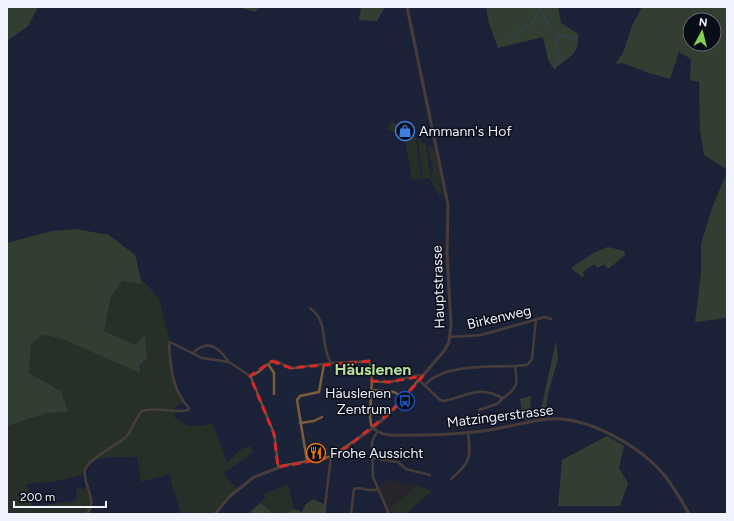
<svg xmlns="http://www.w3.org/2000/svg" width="734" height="521" viewBox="0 0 734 521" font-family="Figtree,sans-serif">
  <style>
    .education { fill: #36281b }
    .green { fill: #334215 }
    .forest { fill: #4e612a; fill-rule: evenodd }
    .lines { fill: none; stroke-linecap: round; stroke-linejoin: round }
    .stream { stroke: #4f6798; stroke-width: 1 }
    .minor { stroke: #7d5c3a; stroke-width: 2.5 }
    .tertiary { stroke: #7d5c3a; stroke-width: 3 }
    .marked { fill: none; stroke: #d62828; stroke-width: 3; stroke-dasharray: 8 5; stroke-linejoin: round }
    .labels { text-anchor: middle; stroke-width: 3; stroke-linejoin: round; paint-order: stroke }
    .poi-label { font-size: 14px; fill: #f0f3fd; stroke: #090d17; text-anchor: start }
    .street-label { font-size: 14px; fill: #f0f3fd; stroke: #090d17 }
    .quarter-label { font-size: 16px; font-weight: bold; fill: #b4de9b; stroke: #090d17 }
  </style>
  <rect width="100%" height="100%" fill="#1b2339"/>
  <!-- education -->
  <path class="education" d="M388 480 417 485 433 491 406 514H390L378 487H382Z"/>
  <!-- green -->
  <g class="green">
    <path d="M391 121 405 128 402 137 387 129Z"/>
    <path d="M408 131 416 138 421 179 412 180 405 139Z"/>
    <path d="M418 139 426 145 429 165H428L432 181H433L429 166 442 190 440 196 429 178 422 179Z"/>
    <path d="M428 146 434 149 442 187 434 175Z"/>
    <path d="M142 279 159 299 170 342 172 374 183 402 174 408 178 412H175L174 417C177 418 178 420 181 422 191 429 202 426 212 423L227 462 242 449 250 446 253 451 247 457 223 473 237 489 215 514H181L169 474 141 482 137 457C119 458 89 452 85 474L57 481 26 484 30 493 31 506H36L74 501 77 497 76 489 88 488 91 507 86 514H7V426L47 413H61V391L29 373 31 344 43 335 60 338 140 373 145 336 135 345 104 331 111 297 122 281 142 284Z"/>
    <path d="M288 484 294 509 283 514H270V510L260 503 266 497 264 494Z"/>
    <path d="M417 486 431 491 405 514H395L390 509Z"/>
  </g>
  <!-- forest -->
  <g class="forest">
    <path d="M7 7H38L28 26 7 41Z"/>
    <path d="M238 7H260L255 12Z"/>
    <path d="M361 7H385L377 21 359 20Z"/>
    <path d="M486 7H558L561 23 578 34C580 56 567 57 554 70L548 59 543 37 498 48 488 20Z"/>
    <path d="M642 7H727V170L704 155 700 130 699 82 690 80 691 59 679 52 670 79 646 72 623 63 615 64 623 53 632 26ZM690 20H714V44H690Z"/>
    <path d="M727 172V318L695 322 701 274V244L712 208Z"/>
    <path d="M75 229 109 235 135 255 142 284 122 281 111 297 104 331 135 345 145 335 147 358 140 365V373L60 338 43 335 31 344 29 373 61 391 68 412 47 413 7 426V243L52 231Z"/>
    <path d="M608 247 624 251 625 255 608 269 604 264 598 268 594 264 583 272 584 276 582 277 571 268 595 252Z"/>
    <path d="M556 341 558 359 549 390 544 417 526 420 523 419 520 399 531 396 530 412 540 414Z"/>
    <path d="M607 436 624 446 619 468 628 483 620 506H558L562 460Z"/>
    <path d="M314 499 325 505 324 514H283L294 509 302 512 306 504Z"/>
    <path d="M260 503 270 510V514H248Z"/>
  </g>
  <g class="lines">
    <!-- stream -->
    <g class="stream">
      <path d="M540 8 551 29"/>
      <path d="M512 38 526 26 533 23 540 7"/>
      <path d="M557 39 558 40 560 35 575 39"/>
      <path d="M557 63 560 58 555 46 558 40"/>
    </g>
    <!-- minor -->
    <g class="minor">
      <path d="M310 308C330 323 319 343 331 363"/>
      <path d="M450 337 481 335 545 317 551 319"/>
      <path d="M193 353C209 338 219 348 229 362"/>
      <path d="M268 364 274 373V394"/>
      <path d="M515 366 527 365 532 359 536 319"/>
      <path d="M250 376C260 374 267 361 274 361 279 360 285 367 291 368L331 363 369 361C377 375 365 419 373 428"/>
      <path d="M419 380 440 400 443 401C467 397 476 384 503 398 518 388 518 383 515 366 489 367 443 364 425 385"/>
      <path d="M372 381 389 382 418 375 423 376"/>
      <path d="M372 390 394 392 404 398"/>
      <path d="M344 408 371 411"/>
      <path d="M479 410 497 404 503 398"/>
      <path d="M300 423 314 421 322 417"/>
      <path d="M377 432 372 441 373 477 389 514"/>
      <path d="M372 458 398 462 406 469 430 475"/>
      <path d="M307 461 297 400 300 396 319 392 324 364"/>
      <path d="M451 479C471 462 471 458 468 432"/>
      <path d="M86 514C100 502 82 485 85 470 87 460 117 445 126 437 133 429 135 418 142 411 157 406 173 414 188 410L189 408C172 390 171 369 169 345L170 342 202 358 229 362 250 376 274 434 278 467"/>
      <path d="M324 514 331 457"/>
      <path d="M351 514 354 489C362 486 369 493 378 489"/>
    </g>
    <!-- tertiary -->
    <g class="tertiary">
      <path d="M373 428C384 438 400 435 413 435 438 435 464 434 489 430 509 427 529 421 548 419 588 416 640 446 665 476 674 488 682 501 689 514"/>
      <path d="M215 514 229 497 254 477 283 466 331 457 368 432 386 417 406 395 444 351 449 342 451 325 447 254 448 205 407 7"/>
    </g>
  </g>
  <!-- marked area -->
  <path d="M0 0H734V521H0ZM272 361 291 368 369 361 372 381 389 382 423 376 392 411 342 451 328 458 278 467 274 434 250 376Z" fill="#1b2339" fill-opacity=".55" fill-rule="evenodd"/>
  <path class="marked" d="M272 361 291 368 369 361 372 381 389 382 423 376 392 411 342 451 328 458 278 467 274 434 250 376Z"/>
  <!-- icons -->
  <defs>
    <symbol id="shop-ring" viewBox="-11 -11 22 22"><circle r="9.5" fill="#090d17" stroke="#3f7fe0" stroke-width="1.5"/><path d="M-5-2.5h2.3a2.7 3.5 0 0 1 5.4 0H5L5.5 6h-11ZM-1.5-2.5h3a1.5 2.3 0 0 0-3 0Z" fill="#3f7fe0"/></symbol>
    <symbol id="bus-ring" viewBox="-11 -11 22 22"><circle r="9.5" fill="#090d17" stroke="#1a4fb4" stroke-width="1.5"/><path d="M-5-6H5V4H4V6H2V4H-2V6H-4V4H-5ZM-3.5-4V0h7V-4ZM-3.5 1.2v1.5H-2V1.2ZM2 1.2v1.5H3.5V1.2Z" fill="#1a4fb4"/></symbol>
    <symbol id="restaurant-ring" viewBox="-11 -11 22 22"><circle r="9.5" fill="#090d17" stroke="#e8710a" stroke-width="1.5"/><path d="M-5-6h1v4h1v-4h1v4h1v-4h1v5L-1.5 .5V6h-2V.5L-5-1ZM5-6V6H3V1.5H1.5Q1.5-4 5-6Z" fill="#e8710a"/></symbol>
  </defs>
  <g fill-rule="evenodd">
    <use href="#shop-ring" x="394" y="120" width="22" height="22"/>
    <use href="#bus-ring" x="394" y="390" width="22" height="22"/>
    <use href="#restaurant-ring" x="305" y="442" width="22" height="22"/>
  </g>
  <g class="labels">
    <!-- poi labels -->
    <g class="poi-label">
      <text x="419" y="136">Ammann's Hof</text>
      <text x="391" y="398" text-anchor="end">Häuslenen<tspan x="391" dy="16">Zentrum</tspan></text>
      <text x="330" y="458">Frohe Aussicht</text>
    </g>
    <!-- street labels -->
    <g class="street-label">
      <text transform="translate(438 287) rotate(-92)" y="5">Hauptstrasse</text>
      <text transform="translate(499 317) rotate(-13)" y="5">Birkenweg</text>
      <text transform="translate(500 416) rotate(-7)" y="5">Matzingerstrasse</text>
    </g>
    <!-- quarter labels -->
    <g class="quarter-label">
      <text x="373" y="375">Häuslenen</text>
    </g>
  </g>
  <!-- border -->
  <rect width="734" height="521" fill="none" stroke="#f0f3fd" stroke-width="16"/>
  <!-- north arrow -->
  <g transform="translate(702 32) rotate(7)"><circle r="19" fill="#090d17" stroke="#656973"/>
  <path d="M0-3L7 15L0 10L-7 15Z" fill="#85cf4d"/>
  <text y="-6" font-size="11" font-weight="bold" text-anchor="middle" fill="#f0f3fd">N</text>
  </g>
  <!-- scale -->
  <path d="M14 501v6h92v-6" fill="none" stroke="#f0f3fd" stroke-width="2"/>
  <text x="20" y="501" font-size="12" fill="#f0f3fd" stroke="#090d17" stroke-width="3" paint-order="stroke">200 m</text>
</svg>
